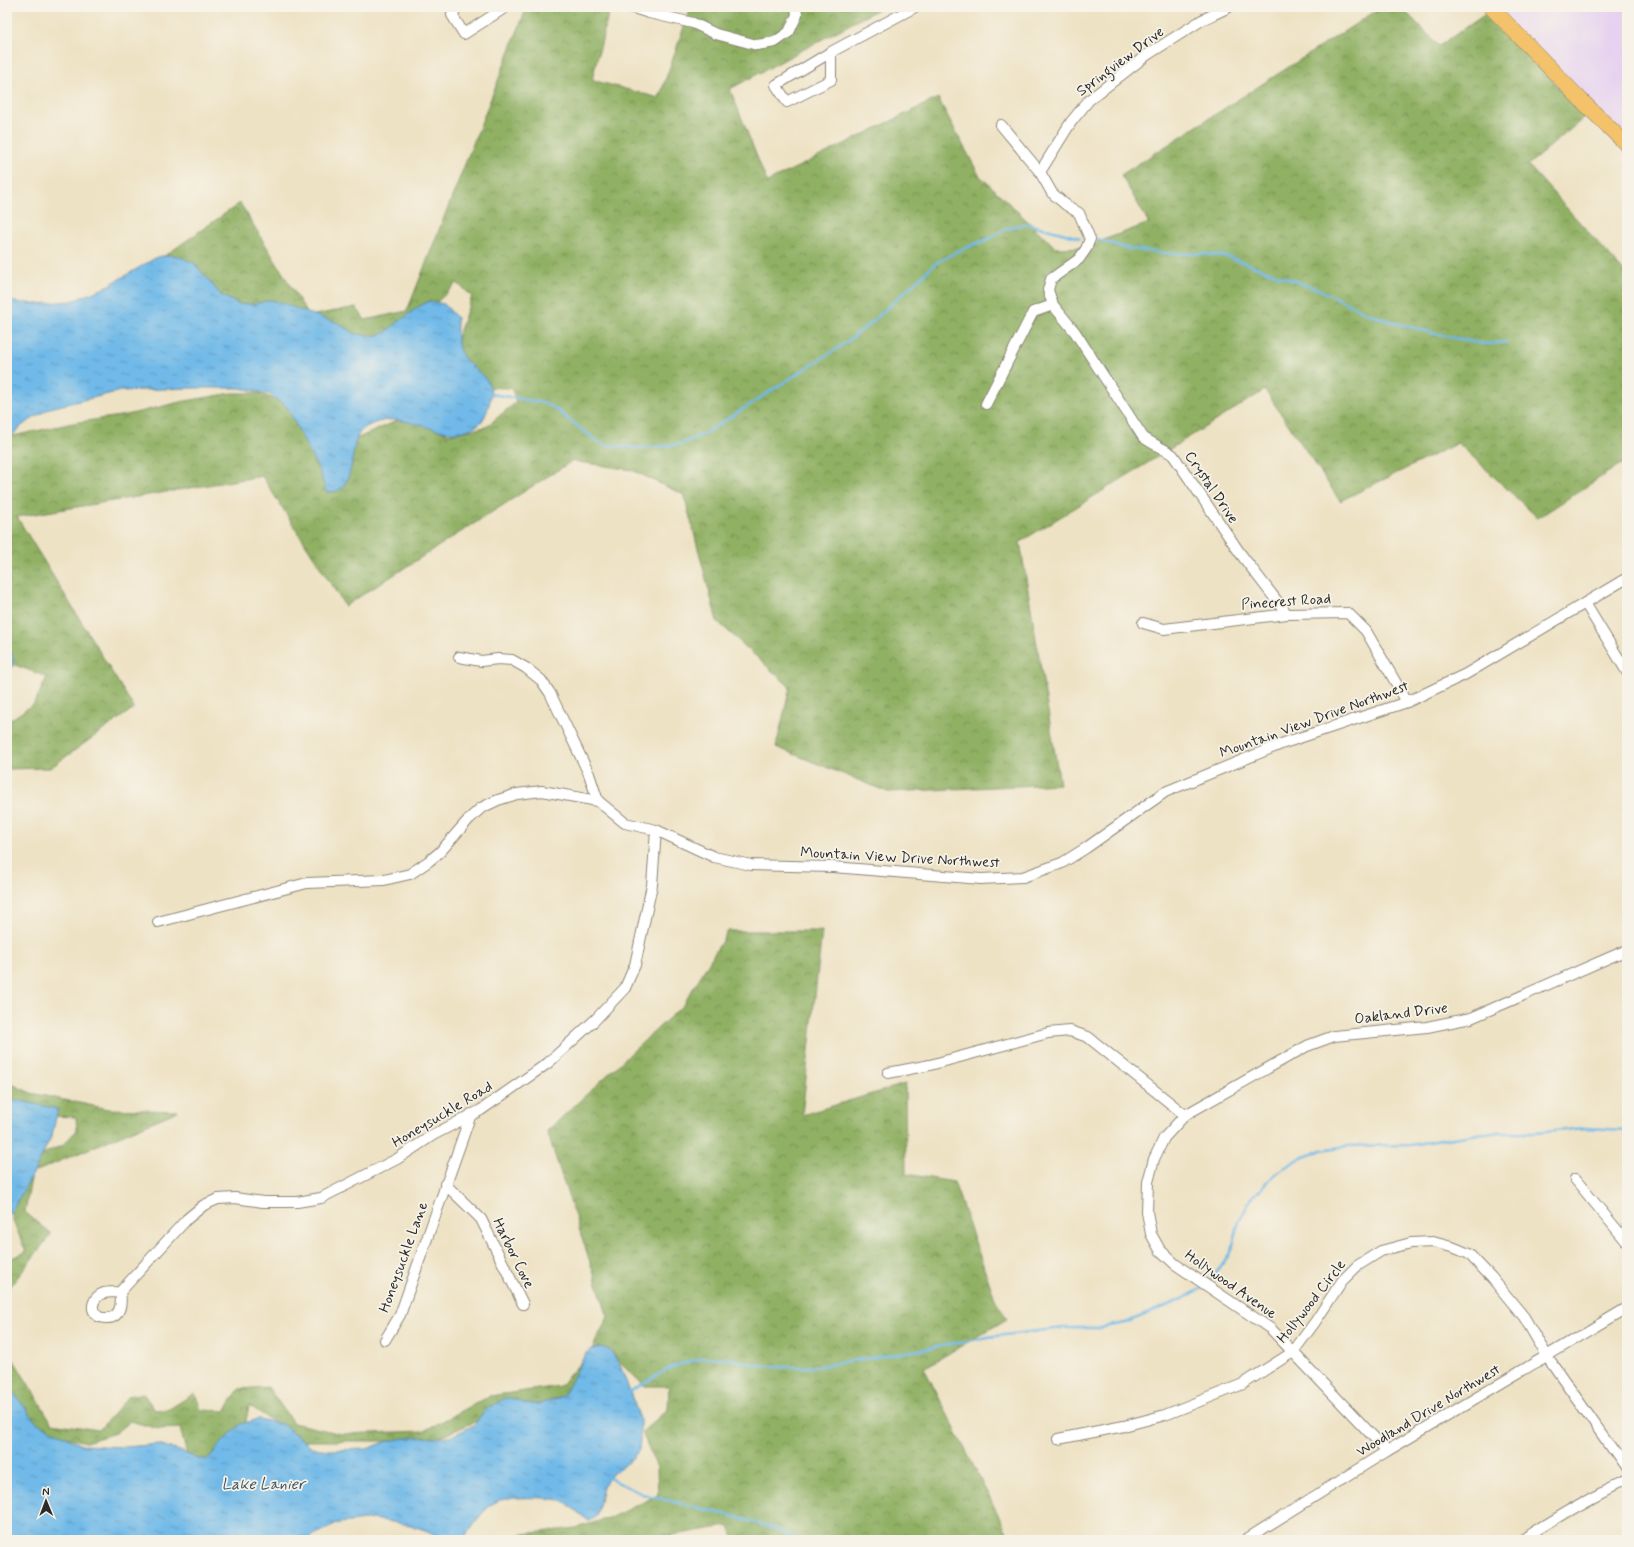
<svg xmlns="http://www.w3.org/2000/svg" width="1634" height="1547" viewBox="0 0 1634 1547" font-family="Mynerve,sans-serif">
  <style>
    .built { fill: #e6d2f0 }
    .forest { fill: url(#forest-crowns); stroke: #5e6e48 }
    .water { fill: url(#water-ripples); stroke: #4e728a }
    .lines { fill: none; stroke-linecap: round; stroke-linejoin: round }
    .stream { stroke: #70b9e8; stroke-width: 2.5 }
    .minor-casing { stroke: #8c8678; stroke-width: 12 }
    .highway-casing { stroke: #8c8678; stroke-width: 16 }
    .minor { stroke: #fff; stroke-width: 10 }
    .highway { stroke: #f3c26a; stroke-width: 15 }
    .labels { text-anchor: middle; stroke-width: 3.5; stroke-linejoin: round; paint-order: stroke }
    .street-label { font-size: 15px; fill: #2b2b2b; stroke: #f7f3e8 }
    .water-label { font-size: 16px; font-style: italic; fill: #405664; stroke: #f7f3e8 }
  </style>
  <defs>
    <pattern id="forest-crowns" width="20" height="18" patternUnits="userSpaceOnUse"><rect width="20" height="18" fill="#90b064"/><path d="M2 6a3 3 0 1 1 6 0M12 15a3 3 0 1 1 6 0" fill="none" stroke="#768f53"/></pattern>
    <pattern id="water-ripples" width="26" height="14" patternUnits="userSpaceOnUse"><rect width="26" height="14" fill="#70b9e8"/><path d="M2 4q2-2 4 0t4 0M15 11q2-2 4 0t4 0" fill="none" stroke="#5c97bc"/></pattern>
  </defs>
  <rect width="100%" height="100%" fill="#f7f3e8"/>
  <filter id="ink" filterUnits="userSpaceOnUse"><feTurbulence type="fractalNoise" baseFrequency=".025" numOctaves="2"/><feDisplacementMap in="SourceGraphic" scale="8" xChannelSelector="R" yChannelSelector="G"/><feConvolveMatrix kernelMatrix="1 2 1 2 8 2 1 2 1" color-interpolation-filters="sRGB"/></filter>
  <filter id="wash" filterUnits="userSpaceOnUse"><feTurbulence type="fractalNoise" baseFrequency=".012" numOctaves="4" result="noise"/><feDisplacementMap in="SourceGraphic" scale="16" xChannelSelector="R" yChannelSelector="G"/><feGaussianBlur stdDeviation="0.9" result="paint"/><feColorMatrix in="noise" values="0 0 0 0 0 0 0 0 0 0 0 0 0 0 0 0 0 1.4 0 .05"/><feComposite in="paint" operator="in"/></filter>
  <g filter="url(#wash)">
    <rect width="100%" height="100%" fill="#eee2c4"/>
    <!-- built -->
    <path class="built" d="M1486 7H1627V155L1585 117Z"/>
    <!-- forest -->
    <g class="forest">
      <path d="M527 7H599L609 11 592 80 659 98 691 7H882L730 89 767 182 938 98 979 175 1056 248 1084 247 1149 223 1121 175 1382 7H1401L1439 46 1490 11 1585 117 1528 165 1627 275V460L1538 518 1458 443 1340 501 1265 390 1020 542 1060 784 888 792 776 747 790 687 717 621 684 495 632 470 572 461 345 606 262 476 17 517 134 708 50 768 7 769V722L34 704 47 677 15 665 7 660V585L9 582 7 553V442L13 436 73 423 127 415 180 402 232 393H259L299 409 340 446 406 417 449 434 486 427 516 402 512 388 473 387 452 367 458 336 472 296 457 283 437 302 424 326 401 343 147 298 7 311 106 297 240 203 309 316 356 307 365 320 407 311Z"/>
      <path d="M728 931H822L802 1115 905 1084 906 1174 954 1182 995 1299 1007 1319 924 1368 1011 1540H736L728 1526 642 1540H498L523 1534 576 1528 612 1517 658 1495 657 1468 642 1432 668 1409 669 1386H645L622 1365 610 1349 584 1385 537 1414 512 1405 427 1443 391 1441H302L249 1405 244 1431 227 1461 190 1466 180 1428 159 1429 130 1421 115 1433 86 1442 26 1427 7 1387V1349L52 1423 99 1430 129 1396 143 1393 155 1410 169 1409 195 1393 201 1410 225 1411 239 1389 268 1387 293 1423 342 1434 424 1431 490 1396 560 1386 592 1349 608 1317 547 1131 683 1005Z"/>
      <path d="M7 1082 31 1093 108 1109 178 1111 32 1173 25 1212 51 1234 7 1291V1260L26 1252 13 1220 8 1192 27 1161 63 1145 77 1130 76 1117 52 1116 7 1107Z"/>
    </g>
    <!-- water -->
    <g class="water">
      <path d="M169 255 178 256 194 263 221 295 238 304H254L271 300 283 303 302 311 338 323 356 334 373 336 384 333 418 307 429 301 444 304 457 318C457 328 456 339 459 348 467 374 501 372 488 408 485 417 482 424 472 428 441 444 407 408 372 424 368 426 363 428 360 432 348 448 358 496 326 492L321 475 287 407 269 394 240 388H188L121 391 50 408 24 424 7 440V301L36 304 72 301 104 288 157 257Z"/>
      <path d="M7 650 13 655V666L7 676Z"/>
      <path d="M7 1098 58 1109 52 1135 34 1172 7 1219Z"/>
      <path d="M600 1347 608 1349 614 1356 620 1365 640 1419V1439L639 1450 629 1462 612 1474 603 1486 597 1516 589 1521C580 1515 569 1503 559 1500 548 1497 505 1496 495 1502 482 1511 472 1526 464 1539L461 1540H444L428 1531 410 1525 374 1519 339 1523 314 1535 307 1540H7V1384L36 1422 82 1445 125 1447 159 1444 180 1451 198 1459H208L225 1439 241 1424 259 1419 282 1424 313 1448 330 1450 367 1449 385 1442 404 1438 450 1437 474 1425 486 1409 505 1398H511L527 1404H538L557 1399 565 1393 586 1353 593 1349Z"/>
    </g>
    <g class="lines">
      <!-- stream -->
      <g class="stream">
        <path d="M1097 239 1125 248 1162 253 1200 254 1225 256 1320 290 1365 312 1389 321 1437 334 1478 343 1487 344 1507 342"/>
        <path d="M491 394 544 403 554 408 594 439 606 445 643 448 681 444 704 434 841 346 871 323 936 263 958 251 993 237 1003 230 1015 226 1028 224 1080 238"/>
        <path d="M1207 1284 1221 1267 1228 1257 1233 1245 1239 1221 1251 1199 1277 1172 1299 1159 1322 1150 1347 1146 1410 1145 1484 1133H1535L1585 1128 1627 1130"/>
        <path d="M629 1392 666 1370 678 1365 702 1358H727L751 1364 776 1367H814L926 1349 988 1337 1063 1328H1100L1125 1323 1183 1299 1203 1287"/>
        <path d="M609 1478 642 1494 740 1518 776 1529 798 1540"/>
      </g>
    </g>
  </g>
  <g filter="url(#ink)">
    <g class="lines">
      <defs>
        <g id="minor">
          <path d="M457 7 452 15 464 34 506 7"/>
          <path d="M630 7 649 13 693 23 716 34 757 45 775 42 789 32 797 15 796 7"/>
          <path d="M831 52V80L787 102 776 85 831 52 915 7"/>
          <path d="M1001 125 1040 172 1052 193 1066 205 1079 213 1090 239 1086 249 1079 259 1051 279 1048 290 1053 305 1075 332 1143 437C1152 444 1163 448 1173 455L1240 553 1287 614"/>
          <path d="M1040 172 1071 122 1089 100 1147 55 1202 20 1229 7"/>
          <path d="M986 404 1033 312 1053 305"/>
          <path d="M1585 603 1627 672"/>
          <path d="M1143 623 1164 629 1287 614 1348 613 1366 631 1407 702"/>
          <path d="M459 657 481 661 498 659 512 660 526 668 541 680 550 693 589 774 598 801 625 823 656 830 714 857 751 865 833 867 981 879 1023 877 1062 863 1086 848 1165 792 1284 743 1407 702 1466 674 1627 578"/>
          <path d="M158 922 307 883 384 880 410 874 429 861 440 852 469 819 481 808 498 800 517 794 542 791 598 801"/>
          <path d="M888 1073 930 1065 1048 1033 1070 1031 1088 1037 1185 1115"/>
          <path d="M1575 1179 1627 1242"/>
          <path d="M445 1184 481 1219 523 1304"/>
          <path d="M120 1292C122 1302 121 1318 107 1318 105 1318 100 1318 98 1316 88 1309 94 1296 104 1293 109 1292 115 1292 120 1292L187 1219 204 1205 218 1199 235 1198 263 1202H297L321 1198 397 1159 433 1135 481 1110 548 1063 595 1020 625 988 635 965 652 885 656 830"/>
          <path d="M385 1340 400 1315 471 1114"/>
          <path d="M1058 1439 1124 1426 1165 1415 1243 1384 1293 1352 1315 1322 1342 1281 1357 1266 1381 1251 1411 1243 1433 1242 1455 1248 1469 1254 1491 1277 1524 1317 1547 1356 1627 1470"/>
          <path d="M1387 1451 1271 1329 1175 1264 1160 1250 1151 1234 1147 1212 1148 1182 1154 1159 1164 1138 1185 1115 1307 1046 1334 1036 1427 1027 1471 1018 1627 950"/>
          <path d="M1245 1540 1387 1451 1627 1308"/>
          <path d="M1521 1540C1555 1518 1590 1497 1627 1480"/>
        </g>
        <path id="highway" d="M1491 7 1576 95 1627 145"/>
      </defs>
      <!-- minor casing -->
      <use href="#minor" class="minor-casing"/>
      <!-- highway casing -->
      <use href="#highway" class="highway-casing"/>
      <!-- minor -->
      <use href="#minor" class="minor"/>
      <!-- highway -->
      <use href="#highway" class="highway"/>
    </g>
  </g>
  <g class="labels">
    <!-- street labels -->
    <g class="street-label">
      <text transform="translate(1120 61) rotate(-37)" y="5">Springview Drive</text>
      <text transform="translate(1212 487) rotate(56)" y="5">Crystal Drive</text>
      <text transform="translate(1286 601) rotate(-4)" y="5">Pinecrest Road</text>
      <text transform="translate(1314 719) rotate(-20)" y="5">Mountain View Drive Northwest</text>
      <text transform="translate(900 857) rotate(3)" y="5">Mountain View Drive Northwest</text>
      <text transform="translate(1401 1013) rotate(-7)" y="5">Oakland Drive</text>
      <text transform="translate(442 1114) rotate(-31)" y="5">Honeysuckle Road</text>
      <text transform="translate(514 1253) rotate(64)" y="5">Harbor Cove</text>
      <text transform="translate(403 1257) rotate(-70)" y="5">Honeysuckle Lane</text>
      <text transform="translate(1231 1284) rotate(35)" y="5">Hollywood Avenue</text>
      <text transform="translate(1311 1301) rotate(-52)" y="5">Hollywood Circle</text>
      <text transform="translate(1428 1410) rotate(-31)" y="5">Woodland Drive Northwest</text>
    </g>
    <!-- water labels -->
    <g class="water-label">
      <text x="263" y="1489">Lake Lanier</text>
    </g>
  </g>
  <!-- margin -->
  <rect width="1634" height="1547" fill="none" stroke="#f7f3e8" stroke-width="24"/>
  <!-- north arrow -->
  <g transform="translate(46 1501) rotate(359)" stroke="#f7f3e8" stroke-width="3" paint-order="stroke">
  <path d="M0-3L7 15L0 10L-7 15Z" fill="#2b2b2b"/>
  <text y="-6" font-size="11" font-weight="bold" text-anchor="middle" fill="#2b2b2b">N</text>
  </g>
</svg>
